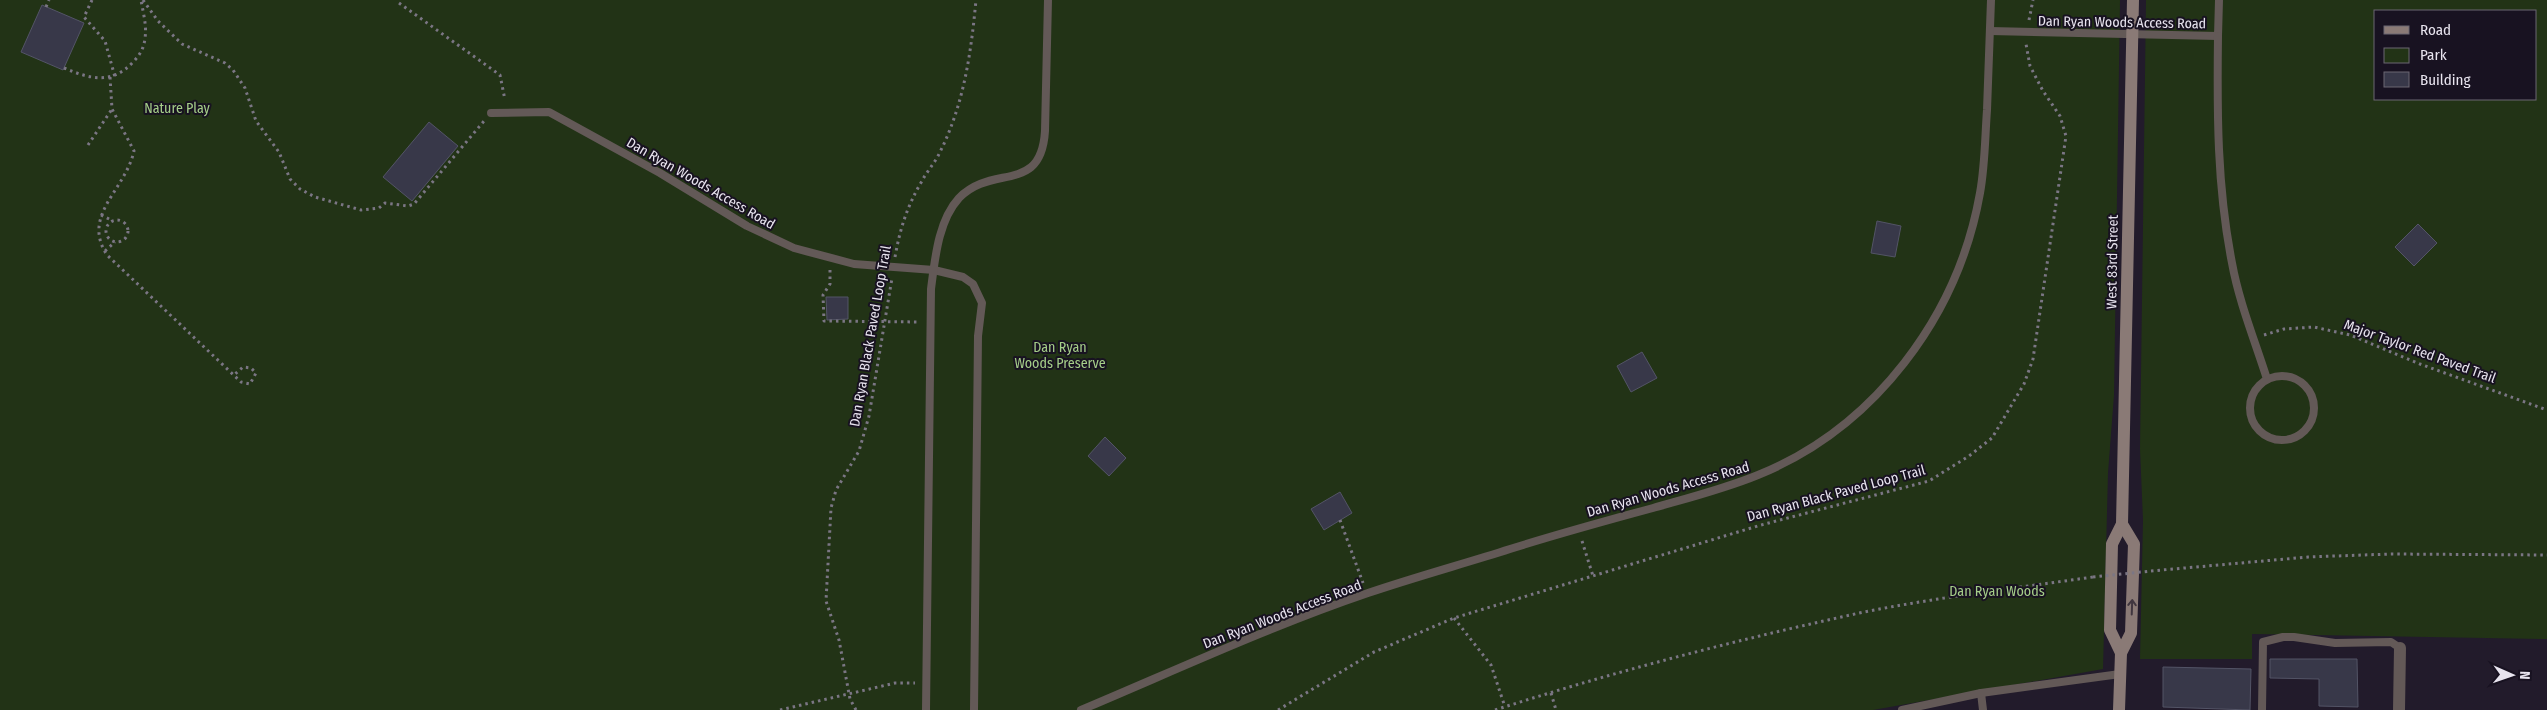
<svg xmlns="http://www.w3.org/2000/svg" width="2547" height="710" viewBox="0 0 2547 710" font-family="'Fira Sans Condensed',sans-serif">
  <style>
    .green { fill: #223316; fill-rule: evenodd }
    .building { fill: #383849; stroke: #535466 }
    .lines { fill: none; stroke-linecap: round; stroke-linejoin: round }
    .path { stroke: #7b7684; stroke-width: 3; stroke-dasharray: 2.5 4; stroke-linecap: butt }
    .lane { stroke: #635957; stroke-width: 8 }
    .street { stroke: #635957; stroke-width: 12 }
    .secondary { stroke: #8a7a76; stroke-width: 12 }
    .path-bridge { stroke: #7b7684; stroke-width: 3; stroke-dasharray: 2.5 4; stroke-linecap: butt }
    .oneway { stroke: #40363f }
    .labels { text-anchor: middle; stroke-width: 4; stroke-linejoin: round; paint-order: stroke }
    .street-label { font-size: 14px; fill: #e8e4ef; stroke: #181221 }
    .park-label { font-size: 14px; fill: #a5ce89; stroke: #181221 }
  </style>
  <rect width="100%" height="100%" fill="#221b2b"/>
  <!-- green -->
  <g class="green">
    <path d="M0 0H2120L2114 395 2108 473 2103 669 1873 710H0Z"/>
    <path d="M2146 0H2547V639L2252 634V659H2140L2143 520 2140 449ZM2376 11H2536V99H2376Z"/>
  </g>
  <!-- building -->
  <g class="building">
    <path d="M42 5 84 23 63 70 21 52Z"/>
    <path d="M429 122 458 146 412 201 383 177Z"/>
    <path d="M1877 221 1901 226 1895 257 1871 253Z"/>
    <path d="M2418 224 2437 243 2414 266 2395 247Z"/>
    <path d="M826 297H848V319L827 320Z"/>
    <path d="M1642 352 1657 378 1631 392 1617 366Z"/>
    <path d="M1105 437 1126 458 1109 476 1088 456Z"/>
    <path d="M1340 492 1352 513 1324 530 1311 509Z"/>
    <path d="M2270 659H2357L2358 707 2319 706V679L2270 678Z"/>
    <path d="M2163 667 2251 669 2250 710 2163 707Z"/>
  </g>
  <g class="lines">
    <!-- path -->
    <g class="path">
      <path d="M92 0 84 17 105 41 115 77"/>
      <path d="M143 0 158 21 182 44 225 63 233 70 245 88 256 121 279 152 290 179 300 189 315 197 361 210 379 208 385 203 408 206 414 204 484 121"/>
      <path d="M399 3 500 75 505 100"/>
      <path d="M46 7 49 0"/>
      <path d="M2029 20 2033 0"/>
      <path d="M64 68C90 79 112 85 133 62 140 55 144 48 145 38 147 26 143 12 141 0"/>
      <path d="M110 77 112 109 134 151C125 191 81 215 107 255L241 382 250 384 256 373 251 368 243 367 234 375"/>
      <path d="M88 145 112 109"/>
      <path d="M101 215 113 221"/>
      <circle cx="117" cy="231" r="11"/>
      <path d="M105 251 115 242"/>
      <path d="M895 257C900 229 907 206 922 181 927 171 935 163 940 152 964 104 971 53 976 0"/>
      <path d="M830 270V284L823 295 824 321 920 322"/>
      <path d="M2264 335 2284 329 2314 327 2350 335 2420 364 2547 410"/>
      <path d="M1340 520 1363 583"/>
      <path d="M1582 541 1593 576"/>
      <path d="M2151 571 2308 557 2391 554 2547 555"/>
      <path d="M1454 618 1491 665 1505 707"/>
      <path d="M1551 693 1556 710"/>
      <path d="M780 710 895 683H915"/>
      <path d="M856 710 850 699 839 640 826 601 831 508 836 490 859 451 869 416 892 278"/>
      <path d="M1278 710 1374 652 1454 618 1761 525 1929 481 1969 456 1992 438 2024 384 2033 359 2066 136 2060 116 2043 91 2030 66 2026 44"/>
      <path d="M1495 710C1616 671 1740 639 1864 612 1940 597 2016 588 2093 577"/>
    </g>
    <!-- lane -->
    <g class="lane">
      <path d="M1990 31 2218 36 2219 0"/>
      <path d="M2218 36C2217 112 2217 187 2232 263 2239 302 2255 341 2267 379"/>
      <path d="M491 113 549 112 660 173 747 226 794 248 854 264 934 270 963 277 973 284 982 303 978 336 974 710"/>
      <circle cx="2282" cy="408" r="32"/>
      <path d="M1981 693 1983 710"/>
      <path d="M926 710 931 289C935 259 938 221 959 198 993 163 1041 195 1045 131L1048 0"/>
      <path d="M1081 710C1176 670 1271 626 1368 593 1415 577 1463 564 1510 549 1558 534 1605 521 1653 508 1688 498 1724 489 1758 475 1874 428 1958 317 1980 193 1985 166 1985 137 1987 110 1988 73 1990 37 1991 0"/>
      <path d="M1902 710 1981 693 2120 674"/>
      <path d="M2262 710 2263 642 2283 637H2294L2335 643 2391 642 2400 648"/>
    </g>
    <!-- street -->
    <path class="street" d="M2399 710 2400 648"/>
    <!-- secondary -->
    <g class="secondary">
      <path d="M2121 653 2110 630 2112 544 2122 524 2133 0"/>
      <path d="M2119 710 2121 653 2131 633 2134 544 2122 524"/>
    </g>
    <!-- path-bridge -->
    <path class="path-bridge" d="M2093 577 2151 571"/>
  </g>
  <!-- one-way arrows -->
  <defs><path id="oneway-shaft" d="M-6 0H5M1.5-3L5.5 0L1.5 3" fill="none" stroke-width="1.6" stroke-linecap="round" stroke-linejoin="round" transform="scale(1.25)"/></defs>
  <use class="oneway" href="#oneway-shaft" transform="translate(2132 607) rotate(-88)"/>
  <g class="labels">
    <!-- street labels -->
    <g class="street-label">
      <text transform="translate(2122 22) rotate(1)" y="5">Dan Ryan Woods Access Road</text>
      <text transform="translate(701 183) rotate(30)" y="5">Dan Ryan Woods Access Road</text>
      <text transform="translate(2112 262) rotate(-89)" y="5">West 83rd Street</text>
      <text transform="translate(870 336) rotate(-80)" y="5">Dan Ryan Black Paved Loop Trail</text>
      <text transform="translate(2420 351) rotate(20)" y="5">Major Taylor Red Paved Trail</text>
      <text transform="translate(1668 489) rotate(-16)" y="5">Dan Ryan Woods Access Road</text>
      <text transform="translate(1836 493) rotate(-15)" y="5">Dan Ryan Black Paved Loop Trail</text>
      <text transform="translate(1282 614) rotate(-21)" y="5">Dan Ryan Woods Access Road</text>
    </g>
    <!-- park labels -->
    <g class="park-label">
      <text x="177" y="113">Nature Play</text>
      <text x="1060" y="352">Dan Ryan<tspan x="1060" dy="16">Woods Preserve</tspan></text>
      <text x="1997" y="596">Dan Ryan Woods</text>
    </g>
  </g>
  <!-- legend -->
  <rect x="2374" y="10" width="162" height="90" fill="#181221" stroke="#6b6673"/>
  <rect x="2384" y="26" width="25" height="8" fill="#8a7a76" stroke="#6b6673"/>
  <text x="2420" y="35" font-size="15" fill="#e8e4ef">Road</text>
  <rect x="2384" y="48" width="25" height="15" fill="#223316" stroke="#6b6673"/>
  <text x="2420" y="60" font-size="15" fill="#e8e4ef">Park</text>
  <rect x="2384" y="72" width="25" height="15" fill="#383849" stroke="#6b6673"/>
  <text x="2420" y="85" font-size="15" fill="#e8e4ef">Building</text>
  <!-- north arrow -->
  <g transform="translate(2512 675) rotate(92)" stroke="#181221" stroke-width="4" paint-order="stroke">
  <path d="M0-4L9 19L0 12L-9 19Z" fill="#e8e4ef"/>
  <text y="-8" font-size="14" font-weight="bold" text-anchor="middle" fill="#e8e4ef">N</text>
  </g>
</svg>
